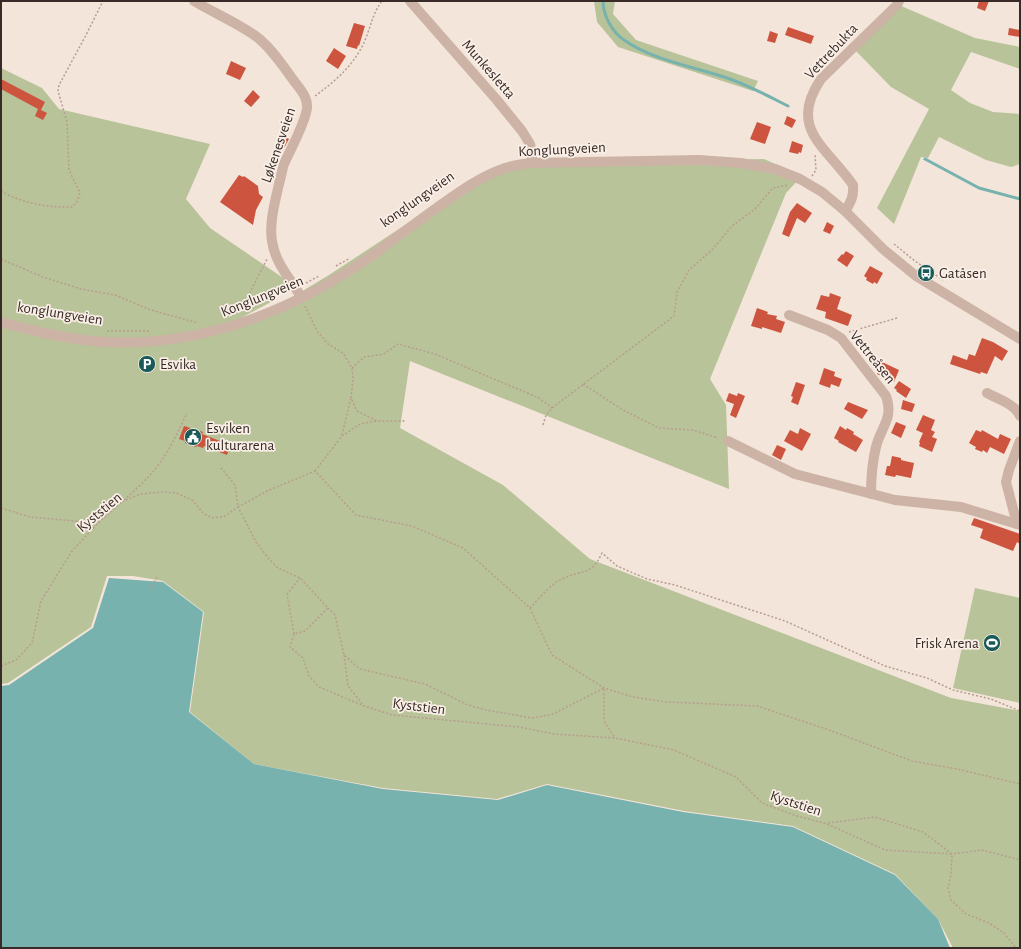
<svg xmlns="http://www.w3.org/2000/svg" width="1021" height="949" viewBox="0 0 1021 949" font-family="'Alegreya Sans',sans-serif">
  <style>
    .green { fill: #b8c399 }
    .water { fill: #77b2af }
    .lines { fill: none; stroke-linecap: round; stroke-linejoin: round }
    .stream { stroke: #77b2af; stroke-width: 3 }
    .building { fill: #cd543e }
    .path { stroke: #b79d8f; stroke-width: 1.5; stroke-dasharray: 2 2; stroke-linecap: butt }
    .minor { stroke: #ccb3a5; stroke-width: 10 }
    .labels { text-anchor: middle; stroke-width: 3.5; stroke-linejoin: round; paint-order: stroke }
    .street-label { font-size: 15px; fill: #372a27; stroke: #faefe6 }
    .poi-label { font-size: 15px; fill: #372a27; stroke: #faefe6; text-anchor: start }
  </style>
  <rect width="100%" height="100%" fill="#f3e5da"/>
  <!-- green -->
  <g class="green">
    <path d="M594 1H615L613 14 636 40 758 81 753 91 618 47 597 22Z"/>
    <path d="M899 5 975 38 1020 47V69L971 52 951 90 970 103 993 112 1020 114V164L1011 167 986 160 939 137 928 158 921 157 894 224 877 208 929 109 891 87 855 50Z"/>
    <path d="M1 68 42 88 59 109 210 144 186 199 210 228 289 282 271 302 218 330 271 310 329 275 469 183 506 169 557 163 764 159 802 176 786 193 710 379 726 405 729 489 410 361 400 428 503 485 590 559 951 698 1020 711V948H953L938 919 895 874 793 826 684 811 547 784 497 799 383 788 254 764 190 712 204 612 163 581 133 576H107L91 627 8 683 1 684Z"/>
    <path d="M975 588 1020 598V703L953 688Z"/>
  </g>
  <!-- water -->
  <path class="water" d="M109 578 163 582 203 612 189 712 254 764 383 789 498 800 547 785 683 812 793 827 895 875 938 919 950 948H1V686L9 685 93 628Z"/>
  <g class="lines">
    <!-- stream -->
    <g class="stream">
      <path d="M603 1C603 15 612 32 624 40 652 60 695 67 727 78 748 85 768 96 788 106"/>
      <path d="M925 159 979 188 1020 199"/>
    </g>
  </g>
  <!-- building -->
  <g class="building">
    <path d="M979 1H989L985 11 977 8Z"/>
    <path d="M354 23 365 26 359 46 358 45 357 49 346 46Z"/>
    <path d="M788 27 814 36 811 44 785 35Z"/>
    <path d="M1009 28 1020 30V37L1008 35Z"/>
    <path d="M770 31 778 34 775 43 767 41Z"/>
    <path d="M334 48 346 56 338 69 326 61Z"/>
    <path d="M231 61 246 68 240 80 226 74Z"/>
    <path d="M1 79 45 102 41 110 47 113 43 120 35 116 38 109 1 89Z"/>
    <path d="M253 90 260 97 251 107 244 101Z"/>
    <path d="M787 116 796 120 792 128 784 124Z"/>
    <path d="M757 122 771 127 765 144 750 139Z"/>
    <path d="M282 135 289 139 284 148 276 144Z"/>
    <path d="M792 141 803 145 801 153 799 152 798 154 789 152Z"/>
    <path d="M239 175 243 177 244 176 258 186 259 194 263 197 256 210 253 225 220 202Z"/>
    <path d="M797 203 812 213 805 223 797 218 789 237 782 234 790 212Z"/>
    <path d="M827 222 834 226 830 234 823 231Z"/>
    <path d="M846 251 854 256 847 267 837 260 842 254 843 255Z"/>
    <path d="M870 266 883 273 877 284 874 282 873 284 866 280 867 278 864 276Z"/>
    <path d="M830 293 841 297 837 309 852 315 848 326 825 318 826 312 816 309 821 295 829 297Z"/>
    <path d="M757 308 768 312 767 314 777 316 776 319 785 322 781 333 762 327V329L751 326Z"/>
    <path d="M982 338 993 342 1008 351 1002 361 995 356 987 374 981 372 980 374 950 364 953 355 967 360 969 354 975 356Z"/>
    <path d="M882 362 899 370 894 382 877 374Z"/>
    <path d="M824 368 835 372 834 376 842 379 839 387 831 384 830 388 819 384Z"/>
    <path d="M899 381 911 389 906 398 896 391 897 390 894 388Z"/>
    <path d="M796 382 805 385 798 405 791 402 793 397 791 396Z"/>
    <path d="M729 393 737 396 738 393 745 396 736 418 730 415 734 404 726 401Z"/>
    <path d="M903 400 915 404 912 412 901 409Z"/>
    <path d="M848 402 868 410 862 419 844 409Z"/>
    <path d="M923 415 935 420 931 430 935 432 932 437 937 439 932 452 919 446 920 443 919 442 923 433 916 430Z"/>
    <path d="M896 422 906 426 901 438 891 433Z"/>
    <path d="M184 426 203 432 202 434 225 443V445L230 447 227 455 204 446 203 448 197 446 196 447 185 443V441L179 439Z"/>
    <path d="M840 426 846 430 847 428 854 432 853 434 863 440 856 452 838 442 839 441 834 438Z"/>
    <path d="M800 428 811 434 802 451 784 441 790 430 798 434Z"/>
    <path d="M976 430 981 432 982 430 998 439 1000 434 1011 439 1004 454 990 447 987 453 983 450 982 452 975 449 976 447 969 443Z"/>
    <path d="M777 445 786 449 781 460 772 455Z"/>
    <path d="M892 456 901 458V460L905 461 914 463 911 478 896 475 895 477 885 475 887 466H890Z"/>
    <path d="M974 518 1020 534V544L1017 542 1013 551 980 538 983 529 971 525Z"/>
  </g>
  <g class="lines">
    <!-- path -->
    <g class="path">
      <path d="M315 96C337 80 356 63 366 38 371 25 373 13 382 1"/>
      <path d="M812 176 816 170 815 155"/>
      <path d="M1 191C21 203 49 208 72 207L77 202 80 193 69 170 67 122 58 91 59 85 85 37 103 1"/>
      <path d="M894 244 915 261 943 280"/>
      <path d="M1 259 43 277 81 289 115 295 151 310 198 323"/>
      <path d="M336 266 350 258"/>
      <path d="M306 283 319 276"/>
      <path d="M305 306 317 331 328 344 343 353 352 368 353 378 351 398 357 411 377 421H406"/>
      <path d="M232 315 247 298 267 259"/>
      <path d="M107 331H149"/>
      <path d="M849 332 897 318"/>
      <path d="M352 368 364 357 384 354 398 344 435 354 539 398 552 408"/>
      <path d="M583 384 623 410 659 428 693 430 718 438"/>
      <path d="M543 425 546 415 552 408 674 316 677 292 689 270 712 250 732 226 755 209 773 188 788 185"/>
      <path d="M342 435 351 398"/>
      <path d="M221 468 235 485 238 507 267 491 315 471 356 515 412 526 463 548 530 608 552 655 604 688 633 697 667 702 757 706 829 730 912 761 957 769 1020 784"/>
      <path d="M315 471 342 436 360 424 377 421"/>
      <path d="M124 500C133 492 143 483 151 474 167 456 177 434 187 413"/>
      <path d="M1 508 30 517 97 523"/>
      <path d="M149 593 157 577"/>
      <path d="M328 608 335 615 344 655 360 669 425 684 468 705 486 710 532 718 553 714 604 688V721L615 738"/>
      <path d="M530 608C540 598 550 584 562 579 582 569 591 577 602 553L617 566 647 579 675 585 785 621 885 666 927 678 953 690 991 699 1020 711"/>
      <path d="M294 634 287 594 300 578"/>
      <path d="M344 655 348 686 364 706"/>
      <path d="M1 666 16 660 32 643 41 601 72 551 98 523 123 501 141 494 162 492 176 493 192 500 204 514 213 518 225 516 238 507 256 542 269 559 278 568 300 578 328 608 305 631 294 634 290 647 303 658 309 676 319 687 364 706 392 715 519 727 554 734 615 738 674 750 736 777 762 803 794 815 827 824 885 850 952 854 951 874 948 889 951 900 966 914 989 923 1004 933 1016 948"/>
      <path d="M828 823 875 817 923 832 952 854 982 850 1020 860"/>
    </g>
    <!-- minor -->
    <g class="minor">
      <path d="M194 1C214 13 238 23 257 37 272 49 283 66 294 81 300 89 308 97 307 108 305 124 291 148 284 164 282 170 281 177 279 184 275 202 269 223 272 241 275 263 290 278 301 297"/>
      <path d="M410 1 496 99 522 131 530 144 532 153V163"/>
      <path d="M845 211C851 202 854 196 853 185 827 147 787 129 821 79L897 5 899 1"/>
      <path d="M789 315 828 330 841 338 886 396C894 419 881 426 876 447 872 463 871 478 871 494"/>
      <path d="M1 322C36 332 71 340 107 342 205 347 299 308 377 252 396 237 416 223 435 209 458 193 479 177 505 168 514 165 523 164 532 163L699 160 741 163 775 169 800 179 822 192 845 211 883 249 916 276 1020 339"/>
      <path d="M987 393C998 399 1015 404 1020 416"/>
      <path d="M728 441 795 474 895 500 961 507 1020 525"/>
      <path d="M1017 524 1006 482 1009 470 1020 441"/>
    </g>
  </g>
  <!-- icons -->
  <defs>
    <symbol id="bus-disc" viewBox="-11 -11 22 22"><circle r="9.5" fill="#1a5b59" stroke="#faefe6"/><path d="M-5-6H5V4H4V6H2V4H-2V6H-4V4H-5ZM-3.5-4V0h7V-4ZM-3.5 1.2v1.5H-2V1.2ZM2 1.2v1.5H3.5V1.2Z" fill="#fff"/></symbol>
    <symbol id="parking-disc" viewBox="-11 -11 22 22"><circle r="9.5" fill="#1a5b59" stroke="#faefe6"/><path d="M-3.5-5.5H1a3.5 3.5 0 0 1 0 7H-1V5.5H-3.5ZM-1-3.4V-.6H.8a1.4 1.4 0 0 0 0-2.8Z" fill="#fff"/></symbol>
    <symbol id="civic-disc" viewBox="-11 -11 22 22"><circle r="9.5" fill="#1a5b59" stroke="#faefe6"/><path d="M-.6-6.5H3V-4.5H.6V-3L4-1V1h2V6H-6V1h2V-1L-.6-3ZM-1.2 2.5V6h2.4V2.5Z" fill="#fff"/></symbol>
    <symbol id="stadium-disc" viewBox="-11 -11 22 22"><circle r="9.5" fill="#1a5b59" stroke="#faefe6"/><path d="M0-5a6.5 5 0 1 0 0 10a6.5 5 0 1 0 0-10ZM-3.5-1.8h7v3.6h-7Z" fill="#fff"/></symbol>
  </defs>
  <g fill-rule="evenodd">
    <use href="#bus-disc" x="916" y="263" width="20" height="20"/>
    <use href="#parking-disc" x="137" y="354" width="20" height="20"/>
    <use href="#civic-disc" x="183" y="427" width="20" height="20"/>
    <use href="#stadium-disc" x="982" y="633" width="20" height="20"/>
  </g>
  <g class="labels">
    <!-- street labels -->
    <g class="street-label">
      <text transform="translate(831 51) rotate(-47)" y="5">Vettrebukta</text>
      <text transform="translate(489 69) rotate(49)" y="5">Munkesletta</text>
      <text transform="translate(278 145) rotate(-71)" y="5">Løkenesveien</text>
      <text transform="translate(562 149) rotate(-3)" y="5">Konglungveien</text>
      <text transform="translate(417 199) rotate(-35)" y="5">konglungveien</text>
      <text transform="translate(262 296) rotate(-22)" y="5">Konglungveien</text>
      <text transform="translate(60 313) rotate(9)" y="5">konglungveien</text>
      <text transform="translate(873 357) rotate(51)" y="5">Vettreåsen</text>
      <text transform="translate(99 512) rotate(-40)" y="5">Kyststien</text>
      <text transform="translate(419 706) rotate(7)" y="5">Kyststien</text>
      <text transform="translate(796 803) rotate(18)" y="5">Kyststien</text>
    </g>
    <!-- poi labels -->
    <g class="poi-label">
      <text x="939" y="278">Gatåsen</text>
      <text x="160" y="369">Esvika</text>
      <text x="206" y="433">Esviken<tspan x="206" dy="17">kulturarena</tspan></text>
      <text x="979" y="648" text-anchor="end">Frisk Arena</text>
    </g>
  </g>
  <!-- border -->
  <rect width="1021" height="949" fill="none" stroke="#372a27" stroke-width="4"/>
</svg>
